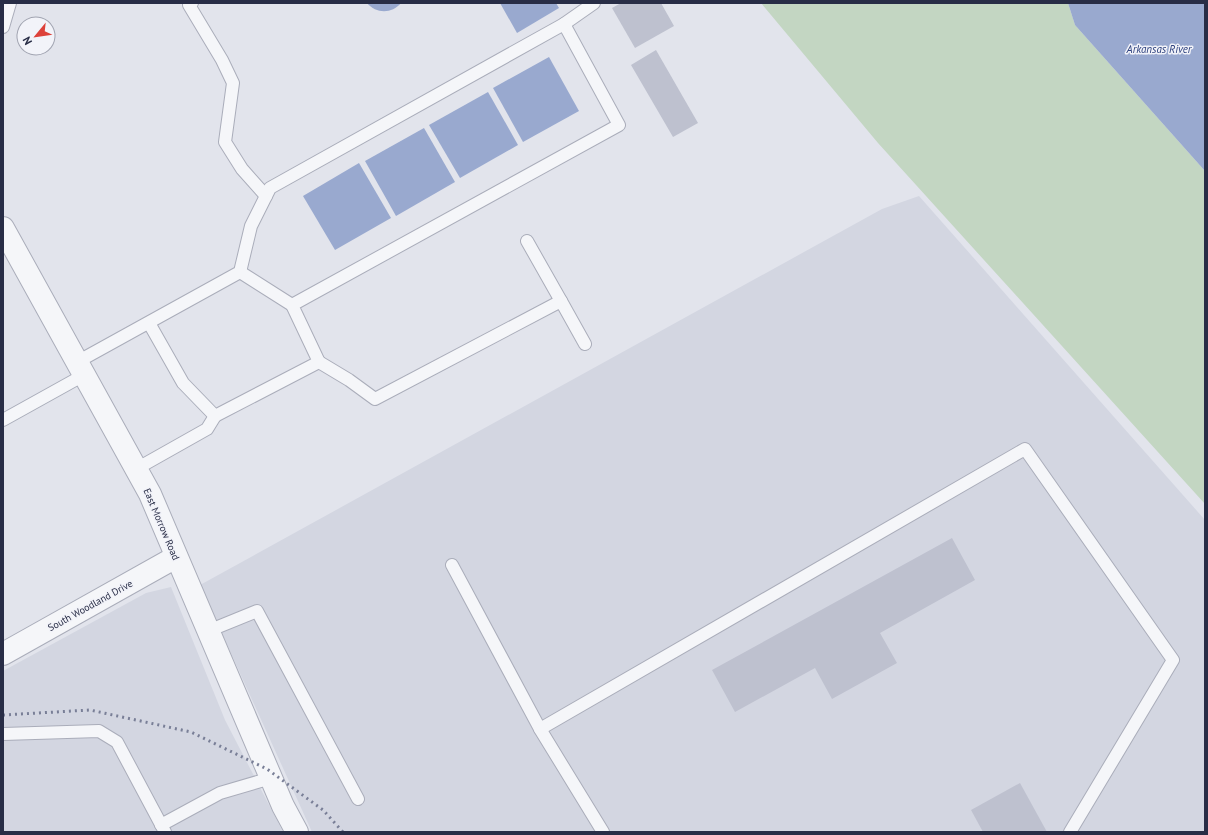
<svg xmlns="http://www.w3.org/2000/svg" width="1208" height="835" viewBox="0 0 1208 835" font-family="'PT Sans',sans-serif">
  <style>
    .built { fill: #d3d6e1 }
    .green { fill: #c3d6c2 }
    .water { fill: #99a9cf }
    .building { fill: #bec1cf }
    .lines { fill: none; stroke-linecap: round; stroke-linejoin: round }
    .lane-casing { stroke: #aaadba; stroke-width: 14 }
    .street-casing { stroke: #aaadba; stroke-width: 24 }
    .lane { stroke: #f5f6f9; stroke-width: 12 }
    .street { stroke: #f5f6f9; stroke-width: 22 }
    .rail { stroke: #797f97; stroke-width: 3; stroke-dasharray: 2 4; stroke-linecap: butt }
    .labels { text-anchor: middle; stroke-width: 3; stroke-linejoin: round; paint-order: stroke }
    .street-label { font-size: 10px; fill: #282d46; stroke: #f2f3f9 }
    .water-label { font-size: 11px; font-style: italic; fill: #2d417e; stroke: #f2f3f9 }
  </style>
  <rect width="100%" height="100%" fill="#e2e4ec"/>
  <!-- built -->
  <g class="built">
    <path d="M919 196 1205 520V832H312L200 585 882 209Z"/>
    <path d="M171 587 225 720 283 832H3V671L146 593Z"/>
  </g>
  <!-- green -->
  <path class="green" d="M761 3H1068L1075 25 1205 171V504L878 143Z"/>
  <!-- water -->
  <g class="water">
    <path d="M367 3H401C392 14 376 14 367 3Z"/>
    <path d="M500 3H556L559 8 517 33Z"/>
    <path d="M1068 3H1205V171L1075 25Z"/>
    <path d="M549 57 579 111 523 142 493 88Z"/>
    <path d="M488 92 518 145 460 178 429 125Z"/>
    <path d="M424 128 455 182 396 216 365 161Z"/>
    <path d="M359 163 391 218 335 250 303 196Z"/>
  </g>
  <!-- building -->
  <g class="building">
    <path d="M621 3H661L674 26 635 48 612 8Z"/>
    <path d="M656 50 698 123 673 137 631 65Z"/>
    <path d="M952 538 975 580 880 633 897 663 832 699 815 668 735 712 712 670Z"/>
    <path d="M1020 783 1047 832H983L971 810Z"/>
  </g>
  <g class="lines">
    <defs>
      <g id="lane">
        <path d="M192 3 189 5 222 60 233 83 225 142 242 169 266 196"/>
        <path d="M564 24 594 3"/>
        <path d="M3 27 10 3"/>
        <path d="M527 241 561 301"/>
        <path d="M240 272 292 305"/>
        <path d="M77 362 240 272 251 226 270 188 564 24 619 125 292 305 319 362 215 416 183 383 149 323"/>
        <path d="M319 362 349 380 375 399 561 301 585 344"/>
        <path d="M3 420 84 375"/>
        <path d="M136 469 207 429 215 416"/>
        <path d="M452 565 540 729 1025 449 1173 660 1070 832"/>
        <path d="M208 631 257 611 358 799"/>
        <path d="M540 729 603 832"/>
        <path d="M3 734 99 731 117 742 165 832"/>
        <path d="M161 825 220 793 271 778"/>
      </g>
      <g id="street">
        <path d="M3 228 150 494 283 806 297 832"/>
        <path d="M3 654 176 557"/>
      </g>
    </defs>
    <!-- lane casing -->
    <use href="#lane" class="lane-casing"/>
    <!-- street casing -->
    <use href="#street" class="street-casing"/>
    <!-- lane -->
    <use href="#lane" class="lane"/>
    <!-- street -->
    <use href="#street" class="street"/>
    <!-- rail -->
    <path class="rail" d="M3 715 90 710 191 732 267 769 323 810 343 832"/>
  </g>
  <g class="labels">
    <!-- street labels -->
    <g class="street-label">
      <text transform="translate(162 524) rotate(67)" y="4">East Morrow Road</text>
      <text transform="translate(90 605) rotate(-29)" y="4">South Woodland Drive</text>
    </g>
    <!-- water labels -->
    <g class="water-label">
      <text x="1159" y="53">Arkansas River</text>
    </g>
  </g>
  <!-- border -->
  <rect width="1208" height="835" fill="none" stroke="#282d46" stroke-width="8"/>
  <!-- north arrow -->
  <g transform="translate(36 36) rotate(241)"><circle r="19" fill="#f2f3f9" stroke="#a1a4b1"/>
  <path d="M0-3L7 15L0 10L-7 15Z" fill="#dd413a"/>
  <text y="-6" font-size="11" font-weight="bold" text-anchor="middle" fill="#282d46">N</text>
  </g>
</svg>
